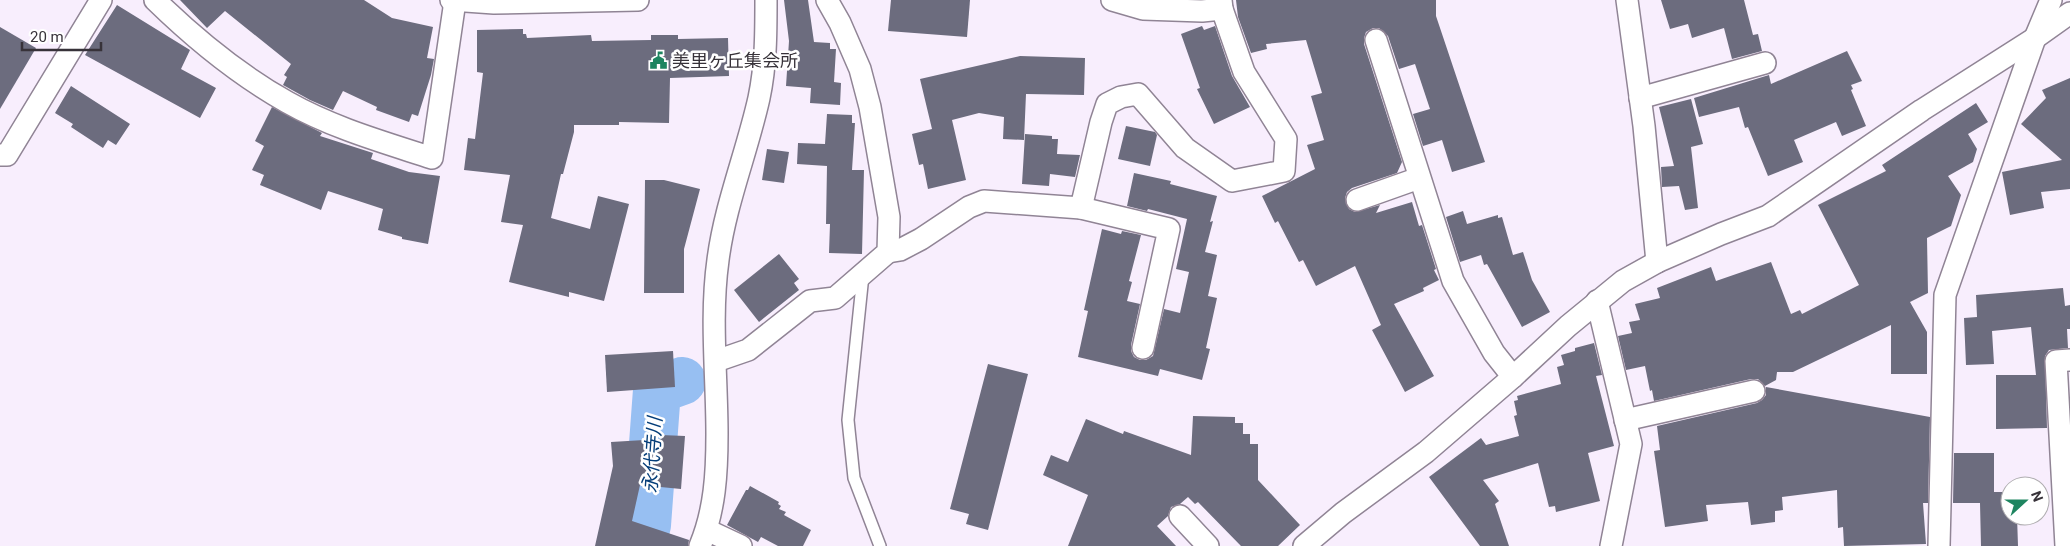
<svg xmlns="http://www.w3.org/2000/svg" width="2070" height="546" viewBox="0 0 2070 546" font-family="Roboto,'Noto Sans JP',sans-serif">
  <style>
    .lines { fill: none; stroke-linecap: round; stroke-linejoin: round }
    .river { stroke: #97bff2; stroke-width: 48 }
    .building { fill: #6c6c7e }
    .service-casing { stroke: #908495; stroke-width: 14 }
    .minor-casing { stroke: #908495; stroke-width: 24 }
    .service { stroke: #fff; stroke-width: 11 }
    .minor { stroke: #fff; stroke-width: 21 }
    .labels { text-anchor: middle; stroke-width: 5; stroke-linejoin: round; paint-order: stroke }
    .poi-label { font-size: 18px; fill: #373239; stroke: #fff; text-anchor: start }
    .water-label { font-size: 19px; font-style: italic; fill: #053e79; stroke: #fff }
  </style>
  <rect width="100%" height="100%" fill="#f8eefd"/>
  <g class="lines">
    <!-- river -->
    <path class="river" d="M641 546 647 525 657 390 682 381"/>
  </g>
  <!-- building -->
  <g class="building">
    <path d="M180 0H364L392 18 433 27 427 58 434 59 431 75 418 116 412 114 409 122 376 110 377 107 343 91 333 110 310 100 283 85 287 77 284 75 291 64 225 11 207 28Z"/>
    <path d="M784 0H808L814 42 830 43V49H836L834 82 841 83 840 105 810 103 811 88 786 86 789 41Z"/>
    <path d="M891 0H970L967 37 888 31Z"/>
    <path d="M1236 0H1436V16L1485 162 1452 172 1442 140 1423 146 1413 114 1430 109 1415 64 1399 69 1388 36 1379 28H1373L1366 32 1364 38V44L1402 162 1397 173 1352 188 1347 192 1345 198 1349 209 1355 212 1380 205 1376 213 1412 202 1419 226 1422 225 1436 269 1434 270 1439 280 1423 288 1424 291 1394 304 1434 376 1405 392 1372 330 1381 325 1355 266 1316 286 1303 260 1299 262 1278 221 1275 223 1262 196 1315 169 1307 145 1324 140 1311 96 1322 93 1306 40 1266 44 1267 49 1251 53 1238 17Z"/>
    <path d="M1661 0H1744L1753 35 1758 34 1762 51 1732 59 1724 28 1692 38 1688 24 1670 29Z"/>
    <path d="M117 5 190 50 181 69 216 88 200 118 85 55Z"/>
    <path d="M1202 26 1204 30 1215 26 1232 76 1250 107 1214 124 1197 89 1200 88 1181 34Z"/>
    <path d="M0 27 36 48 0 109Z"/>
    <path d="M523 29V34H526L527 38 591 35 592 41 651 40V35H678V39L728 38 729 76 670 78 669 123 619 122V125H574V132L563 174H561L551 218 590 229 598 196 629 204 604 301 569 292V297L509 282 523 225 501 222 510 175 464 170 468 138 475 139 483 73 477 72V30Z"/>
    <path d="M1847 51 1862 81 1851 85 1853 89 1851 90 1866 126 1842 136 1836 122 1794 140 1803 162 1768 176 1748 127 1745 128 1739 107 1699 117 1694 98 1769 75 1771 84Z"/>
    <path d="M1020 56 1085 58 1084 95 1026 94 1024 140 1003 139 1004 117 979 113 952 120 966 180 928 189 923 164 919 165 912 134 932 129 920 79Z"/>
    <path d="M2070 78V189L2041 192 2044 208 2010 215 2002 172 2062 160 2021 124 2046 98 2042 90Z"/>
    <path d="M71 86 130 124 116 145 108 140 103 148 71 127 73 124 55 113Z"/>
    <path d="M1691 99 1703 144 1691 147 1698 208 1685 210 1679 186 1662 187 1661 167 1674 166 1659 107Z"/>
    <path d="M1976 103 1988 122 1968 134 1977 149 1973 162 1948 176 1961 195 1951 226 1927 238 1928 293 1910 302 1927 332V374H1891V325L1793 372H1777L1776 380 1765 386 1758 379H1751L1654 401 1652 390 1650 391 1645 366 1626 370 1618 336 1632 333 1629 322 1640 320 1635 304 1660 298 1657 288 1711 267 1716 281 1771 262 1791 314 1800 310 1802 314 1859 285 1818 205 1886 171 1882 165Z"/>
    <path d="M272 107 322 133 320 136 373 153 371 159 409 172 440 176 428 244 402 239V237L378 230 383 209 328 191 321 210 260 185 264 175 252 170 264 146 255 141Z"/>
    <path d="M827 114 852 115V123H855L852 170H864L862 254 829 253 830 224H826L827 166 797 164 798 143 825 144Z"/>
    <path d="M1126 126 1155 132 1157 135 1150 166 1118 159Z"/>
    <path d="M1025 134 1052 136V139H1058L1057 154 1080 155 1075 177 1050 174 1049 186 1022 184Z"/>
    <path d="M767 149 789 152 784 183 762 180Z"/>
    <path d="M1134 173 1171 181 1170 184 1217 196 1210 222 1213 221 1205 252 1217 255 1208 296 1217 298 1206 348 1210 349 1202 380 1160 369 1158 376 1078 357 1088 311 1084 310 1102 229 1121 234 1122 231 1141 235 1129 281 1132 282 1127 301 1140 304 1131 345V351L1134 357 1140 360H1146L1153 356 1164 309 1180 313 1189 272 1176 269 1187 219 1148 209 1147 211 1127 206Z"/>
    <path d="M645 180H664L700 189 684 249V293H644Z"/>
    <path d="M1463 211 1467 224 1498 215V218L1502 217 1513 255 1523 252 1532 280 1550 312 1522 327 1487 264 1484 265 1481 255 1460 262 1446 217Z"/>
    <path d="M779 254 799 279 794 283 799 290 759 322 734 290Z"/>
    <path d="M2063 288 2065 306 2070 305V329H2067L2068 348 2049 350 2045 356 2047 428 1996 429V375H2036L2031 327 1992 331 1994 364 1966 365 1964 318 1977 317 1976 295Z"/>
    <path d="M1594 343 1602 375 1596 376 1614 446 1588 453 1600 501 1556 512 1555 506 1549 507 1538 463 1483 480 1499 501 1495 504 1509 546H1480L1429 477 1481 438 1486 445 1519 436 1514 416 1517 415 1514 401 1518 400 1517 396 1561 384 1557 367 1564 365 1561 355 1575 351V348Z"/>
    <path d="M673 351 675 387 607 392 605 355Z"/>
    <path d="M988 364 1028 374 988 530 966 524 969 514 950 509Z"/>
    <path d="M1766 387 1930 417 1928 503H1923L1926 544 1844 546 1843 527 1838 528 1837 490 1782 497 1783 510 1775 511V522L1751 525 1748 502 1706 505 1708 521 1665 527 1654 451 1660 450 1657 426 1757 403 1762 400 1766 395Z"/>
    <path d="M1193 416 1235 417V423H1243V434H1250V444H1258V480L1300 525 1278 546H1241L1198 502 1195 504 1188 497 1180 504 1171 507 1168 516 1157 526 1176 546H1068L1088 495 1043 475 1051 455 1068 462 1086 419 1123 434 1124 431 1191 455Z"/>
    <path d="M661 435 685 436 681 489 640 485 632 521 689 540 688 546H595L613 466 611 442 661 439Z"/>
    <path d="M1954 453H1994V492H2010V516H2017L2018 546H1981L1980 503H1953Z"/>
    <path d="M750 486 779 502 778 504 781 506 779 509 786 512 784 515 811 530 803 546H778L761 537 758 542 727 525 746 490H748Z"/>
  </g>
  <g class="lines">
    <defs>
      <path id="service" d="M863 275 848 420 854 478 880 546"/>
      <g id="minor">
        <path d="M155 0C195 39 239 75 287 102 333 128 383 142 432 158L455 1"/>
        <path d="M451 0 494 3 638 0"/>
        <path d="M1112 0 1143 9 1202 11 1222 9 1221 0"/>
        <path d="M1627 0 1644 126 1657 262"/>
        <path d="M1376 40 1453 281 1494 353 1513 377"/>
        <path d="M1640 98 1765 63"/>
        <path d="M0 155H7L101 0"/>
        <path d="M1357 200 1419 178"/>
        <path d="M1081 208 1169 229 1143 348"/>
        <path d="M888 252 900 250 921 239 969 207 984 201 1081 208 1101 122 1107 104 1121 97 1138 94 1185 148 1232 181 1284 171 1286 139 1244 72 1222 9"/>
        <path d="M1597 301 1631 444 1611 546"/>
        <path d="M716 361 748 350 810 301 835 298 888 252 889 217 870 107 860 69 840 23 827 0"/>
        <path d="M1625 420 1754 391"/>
        <path d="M1180 516 1208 546"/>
        <path d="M707 530 741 546"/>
        <path d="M700 546C715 510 717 473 717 434 717 377 710 317 718 260 725 205 747 152 759 98 766 65 766 33 766 0"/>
        <path d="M1304 546 1343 513 1426 452 1513 377 1568 326 1623 281 1657 262 1721 234 1768 216 1922 110 2035 38 2070 13"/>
        <path d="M1939 546 1945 295 2035 38 2051 0"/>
        <path d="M2066 546 2056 361 2070 360"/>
      </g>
    </defs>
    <!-- service casing -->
    <use href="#service" class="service-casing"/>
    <!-- minor casing -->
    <use href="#minor" class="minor-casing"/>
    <!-- service -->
    <use href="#service" class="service"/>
    <!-- minor -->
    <use href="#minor" class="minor"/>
  </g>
  <!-- icons -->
  <defs>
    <symbol id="civic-bare" viewBox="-9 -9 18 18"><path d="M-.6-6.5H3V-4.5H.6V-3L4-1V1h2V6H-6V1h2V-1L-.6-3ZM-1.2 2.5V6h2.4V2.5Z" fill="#1e8560" stroke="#fff" stroke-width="2.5" paint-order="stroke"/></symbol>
  </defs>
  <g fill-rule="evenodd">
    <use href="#civic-bare" x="646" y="48" width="25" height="25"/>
  </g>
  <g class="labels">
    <!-- poi labels -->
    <g class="poi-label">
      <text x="672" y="67">美里ヶ丘集会所</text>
    </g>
    <!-- water labels -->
    <g class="water-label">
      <text transform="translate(652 455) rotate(-86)" y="7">永代寺川</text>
    </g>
  </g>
  <!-- north arrow -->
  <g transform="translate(2025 501) rotate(69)"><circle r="24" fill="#ffffff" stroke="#afadb0"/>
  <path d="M0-4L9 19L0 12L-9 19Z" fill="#1e8560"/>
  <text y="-8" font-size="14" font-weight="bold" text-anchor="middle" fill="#373239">N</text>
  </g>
  <!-- scale -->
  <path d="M22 42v8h79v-8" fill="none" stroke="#373239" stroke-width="2.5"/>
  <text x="30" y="42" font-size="15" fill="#373239" stroke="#ffffff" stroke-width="4" paint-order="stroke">20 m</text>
</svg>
